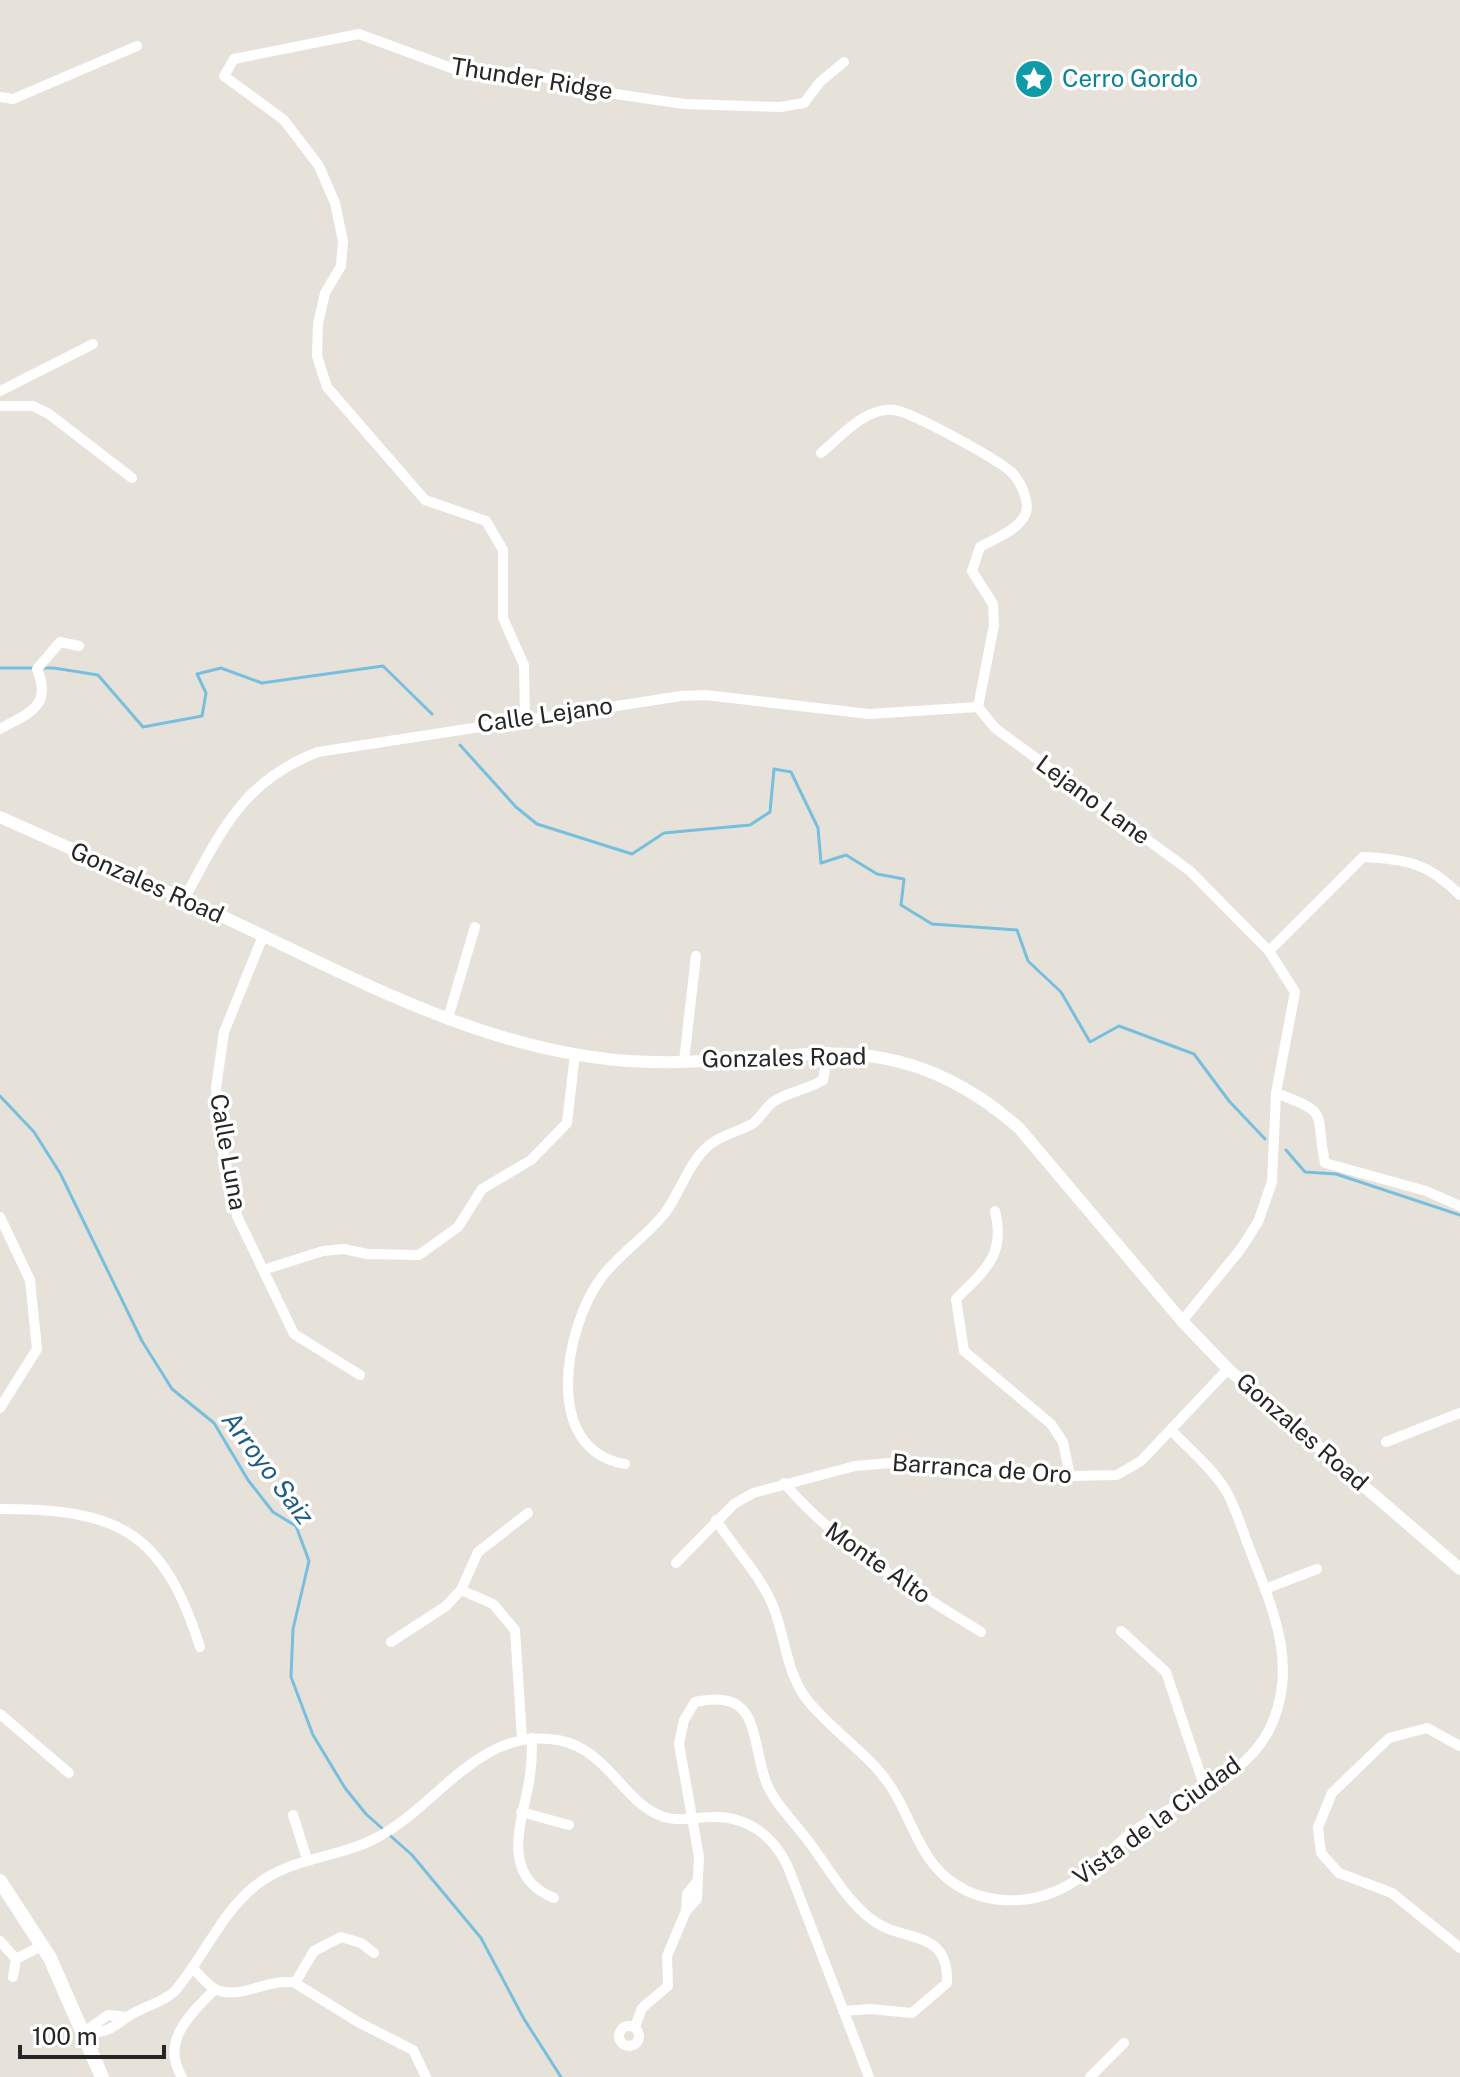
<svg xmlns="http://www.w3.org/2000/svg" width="1460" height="2077" viewBox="0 0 1460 2077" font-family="'Public Sans',sans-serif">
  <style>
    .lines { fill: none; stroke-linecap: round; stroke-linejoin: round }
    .stream { stroke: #78bfde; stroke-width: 3 }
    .minor { stroke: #fff; stroke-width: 10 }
    .tertiary { stroke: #fff; stroke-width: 12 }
    .secondary { stroke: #fff; stroke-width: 14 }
    .labels { text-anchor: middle; stroke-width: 7; stroke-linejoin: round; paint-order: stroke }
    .street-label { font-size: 24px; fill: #262626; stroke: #fff }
    .culture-label { font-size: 24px; fill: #0d838f; stroke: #fff; text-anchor: start }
    .water-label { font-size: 26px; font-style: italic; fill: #1d5d84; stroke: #fff }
  </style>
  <rect width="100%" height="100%" fill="#e7e2d9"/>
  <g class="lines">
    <!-- stream -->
    <g class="stream">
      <path d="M0 668H54L98 675 143 727 202 716 206 693 197 674 221 668 262 683 383 666 432 714"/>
      <path d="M460 745 516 807 537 824 632 854 664 833 750 825 770 812 774 769 791 772 818 828 821 863 846 855 877 874 904 879 901 905 932 924 1017 930 1028 961 1061 992 1090 1042 1119 1026 1194 1054 1229 1101 1265 1139"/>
      <path d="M0 1096 34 1132 60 1173 142 1341 172 1389 214 1423 248 1480 273 1512 296 1526 309 1561 293 1629 291 1677 313 1735 345 1788 366 1814 412 1855 481 1938 524 2019 561 2077"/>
      <path d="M1286 1150 1305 1172 1336 1174 1460 1215"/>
    </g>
    <!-- minor -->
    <g class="minor">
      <path d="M0 97 13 99 137 46"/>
      <path d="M0 391 93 344"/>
      <path d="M0 406H33L49 414 132 478"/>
      <path d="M821 453C840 437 867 406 894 410 912 412 995 458 1010 471 1020 479 1031 503 1025 515 1017 531 994 539 980 547L972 571 993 604 994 625 978 707 995 728 1190 871 1269 951 1295 992 1276 1093 1272 1182 1258 1222 1240 1250 1182 1321"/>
      <path d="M525 717 524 665 503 618V550L486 521 425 500 327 387 317 356 318 324 325 293 341 266 343 241 335 203 319 166 284 120 224 76 234 59 359 34 454 69 534 74 581 89 684 104 780 107 804 103 820 82 844 62"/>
      <path d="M0 729C28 713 53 707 37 669L60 642 79 646"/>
      <path d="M184 899C221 832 242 781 318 752L681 696 705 695 869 714 978 707"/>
      <path d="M263 936 224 1032 216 1088 222 1146 237 1216 294 1334 360 1375"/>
      <path d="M1269 951 1363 857C1407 859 1428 863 1460 895"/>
      <path d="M448 1018 475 927"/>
      <path d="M684 1061 696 956"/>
      <path d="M1276 1093C1332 1114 1314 1111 1325 1163L1426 1191 1460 1206"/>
      <path d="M995 1211C1006 1255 985 1270 956 1299L964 1351 1051 1424 1063 1442 1070 1476"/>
      <path d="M0 1217 30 1280 37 1349 0 1408"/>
      <path d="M263 1270 323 1251 344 1249 367 1254 419 1255 458 1227 482 1189 531 1160 567 1123 575 1054"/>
      <path d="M1386 1442 1460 1413"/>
      <path d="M625 1464C541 1450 565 1327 601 1278 619 1254 646 1237 665 1213 681 1191 688 1164 708 1146 720 1135 738 1132 752 1124 760 1119 765 1108 773 1102 789 1091 807 1090 823 1080L828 1052"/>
      <path d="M784 1483C840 1548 909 1587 981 1632"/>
      <path d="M0 1509C119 1509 163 1531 200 1647"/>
      <path d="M716 1520C734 1548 761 1576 773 1606 785 1636 786 1670 805 1697 829 1729 866 1751 889 1784 912 1817 919 1861 955 1884 983 1903 1022 1905 1054 1892 1085 1880 1105 1854 1130 1834 1174 1800 1243 1782 1269 1730 1300 1668 1273 1609 1250 1550 1242 1530 1236 1507 1225 1489 1211 1467 1189 1449 1172 1431"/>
      <path d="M676 1563 734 1504 753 1493 855 1466 902 1462 1070 1476 1117 1475 1141 1461 1228 1369"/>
      <path d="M1265 1589 1317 1569"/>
      <path d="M461 1590 493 1604 515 1630 522 1738"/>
      <path d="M1121 1631 1166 1672 1205 1788"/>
      <path d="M391 1642 446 1606 461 1590 478 1552 528 1513"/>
      <path d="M0 1714 69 1773"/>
      <path d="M532 1738C532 1753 532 1767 529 1782 522 1822 499 1876 554 1898"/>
      <path d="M1460 1746 1427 1728 1389 1738 1332 1793 1318 1827 1321 1853 1339 1873 1392 1893 1460 1948"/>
      <path d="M521 1812 569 1825"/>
      <path d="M293 1815 307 1859"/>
      <path d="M686 1911 697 1899 699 1857 679 1744 684 1720 695 1702C761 1687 750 1738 766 1782 774 1803 796 1824 809 1842 828 1867 846 1900 871 1919 903 1944 949 1927 947 1983L912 2013 870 2009 843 2011"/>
      <path d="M0 1941 16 1959 13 1977"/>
      <path d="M16 1959 43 1945"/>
      <path d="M192 1968C200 1974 207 1986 217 1990 241 2000 270 1977 295 1983L358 2022 413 2050 426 2077"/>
      <path d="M295 1983 314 1951 341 1937 361 1943 374 1953"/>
      <circle cx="629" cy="2036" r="10"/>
      <path d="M635 2027 642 2008 668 1986 667 1956 686 1911 687 1894 696 1883"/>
      <path d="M84 2032C107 2035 113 2026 129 2016 144 2006 160 2004 174 1992 203 1959 220 1914 255 1886 292 1856 338 1859 378 1837 439 1804 481 1726 558 1740 610 1750 622 1803 664 1817 680 1822 696 1817 713 1817 747 1816 774 1836 788 1867L869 2077"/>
      <path d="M84 2032 108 2015 127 2017"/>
      <path d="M182 2077C160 2041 190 2015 215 1989"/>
      <path d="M1090 2077 1124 2043"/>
    </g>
    <!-- tertiary -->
    <path class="tertiary" d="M0 817C77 852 155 885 232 921 358 980 487 1051 628 1061 783 1071 884 1009 1019 1128L1182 1321 1228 1369 1460 1569"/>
    <!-- secondary -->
    <path class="secondary" d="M0 1881 50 1958 102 2077"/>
  </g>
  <!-- icons -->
  <defs>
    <symbol id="sight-disc" viewBox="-11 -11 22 22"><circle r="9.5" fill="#0f9aa8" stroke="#fff"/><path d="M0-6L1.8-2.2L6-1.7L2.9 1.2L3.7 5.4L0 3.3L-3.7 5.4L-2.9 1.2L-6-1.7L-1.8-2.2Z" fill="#fff"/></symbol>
  </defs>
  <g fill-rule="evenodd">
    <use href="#sight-disc" x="1012" y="57" width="44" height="44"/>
  </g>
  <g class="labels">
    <!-- street labels -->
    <g class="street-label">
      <text transform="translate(532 79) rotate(9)" y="8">Thunder Ridge</text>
      <text transform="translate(545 715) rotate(-8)" y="8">Calle Lejano</text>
      <text transform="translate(1093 800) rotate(36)" y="8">Lejano Lane</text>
      <text transform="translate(147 883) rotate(24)" y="8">Gonzales Road</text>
      <text transform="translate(784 1058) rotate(-1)" y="8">Gonzales Road</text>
      <text transform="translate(228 1152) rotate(80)" y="8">Calle Luna</text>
      <text transform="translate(1302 1432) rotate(41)" y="8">Gonzales Road</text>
      <text transform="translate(982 1469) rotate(4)" y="8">Barranca de Oro</text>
      <text transform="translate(878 1563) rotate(35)" y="8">Monte Alto</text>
      <text transform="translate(1157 1821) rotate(-36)" y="8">Vista de la Ciudad</text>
    </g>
    <!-- culture labels -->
    <g class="culture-label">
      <text x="1062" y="87">Cerro Gordo</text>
    </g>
    <!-- water labels -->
    <g class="water-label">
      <text transform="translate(268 1468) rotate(53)" y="9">Arroyo Saiz</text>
    </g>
  </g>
  <!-- scale -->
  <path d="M20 2045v12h144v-12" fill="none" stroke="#262626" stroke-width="4"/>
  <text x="32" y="2045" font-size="24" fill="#262626" stroke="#ffffff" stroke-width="6" paint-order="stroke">100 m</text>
</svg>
